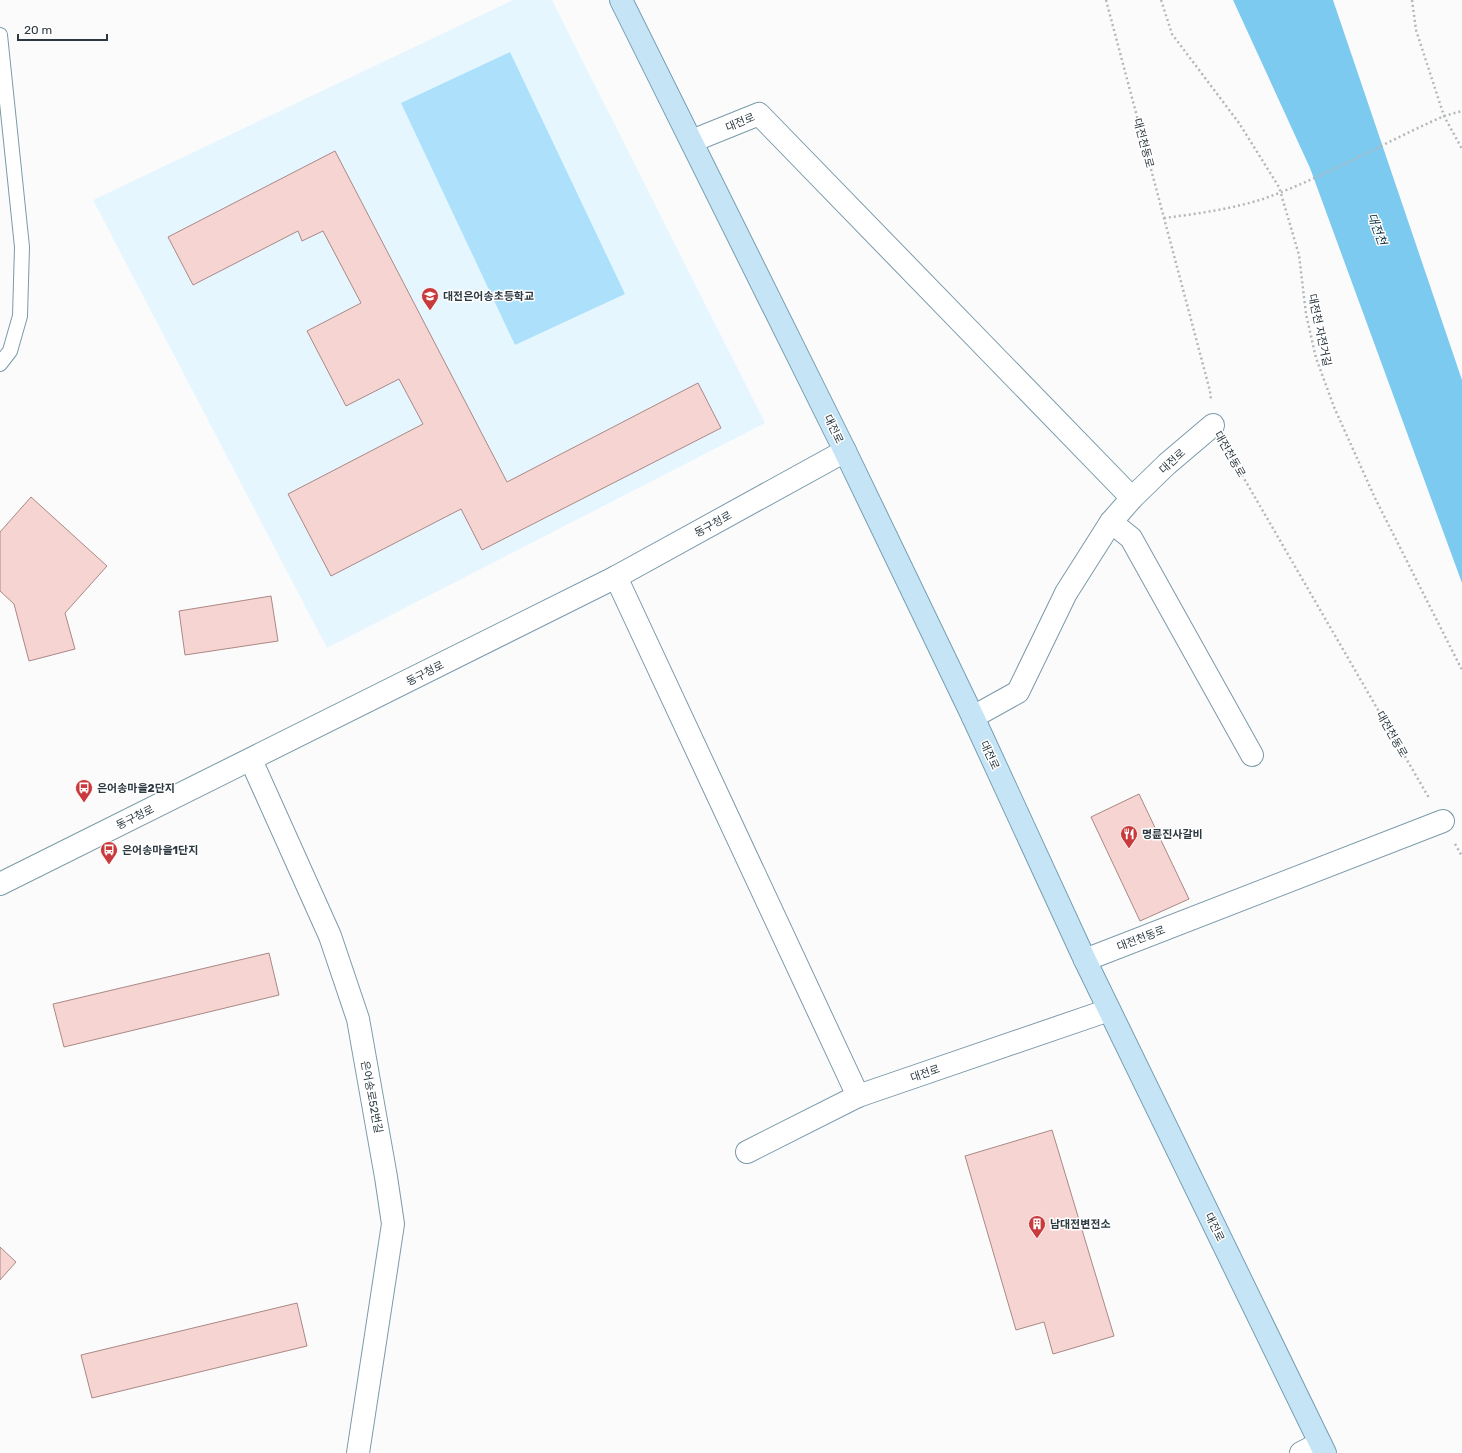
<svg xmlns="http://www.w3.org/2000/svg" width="1462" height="1453" viewBox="0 0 1462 1453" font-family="Rubik,'Noto Sans KR',sans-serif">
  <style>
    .built { fill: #e6f6ff }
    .green { fill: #ade1fb }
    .water { fill: #7dcaf0 }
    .building { fill: #f5d4d1; stroke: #aa8885 }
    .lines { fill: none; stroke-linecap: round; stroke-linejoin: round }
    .service-casing { stroke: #7b9aaa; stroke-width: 16 }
    .minor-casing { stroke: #7b9aaa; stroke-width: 24 }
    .primary-casing { stroke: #779eb2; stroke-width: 24 }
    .path { stroke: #b2b7b9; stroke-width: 2.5; stroke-dasharray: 2 3; stroke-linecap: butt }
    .service { stroke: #fff; stroke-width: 14 }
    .minor { stroke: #fff; stroke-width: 22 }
    .primary { stroke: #c5e5f6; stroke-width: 22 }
    .labels { text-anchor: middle; stroke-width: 3; stroke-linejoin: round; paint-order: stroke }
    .street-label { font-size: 11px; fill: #2c3940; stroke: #fff }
    .poi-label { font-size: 11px; font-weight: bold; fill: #2c3940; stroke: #fff; text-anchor: start }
    .water-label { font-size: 12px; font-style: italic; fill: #0b2f3f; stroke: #fff }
  </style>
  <rect width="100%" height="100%" fill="#fbfbfb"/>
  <!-- built -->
  <path class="built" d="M513 0H552L765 423 327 648 93 200Z"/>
  <!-- green -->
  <path class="green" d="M510 52 625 294 515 345 401 103Z"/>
  <!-- water -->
  <path class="water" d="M1233 0H1333L1462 380V583L1310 168Z"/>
  <!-- building -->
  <g class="building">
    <path d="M335 151 507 482 698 383 721 428 482 550 461 509 331 576 288 494 423 424 399 379 346 406 307 331 361 303 323 231 302 241 298 231 193 285 168 237Z"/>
    <path d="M31 497 107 566 65 613 75 649 29 661 14 604 0 591V532Z"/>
    <path d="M271 596 278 641 185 655 179 611Z"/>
    <path d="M1139 794 1189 899 1140 921 1091 817Z"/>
    <path d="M269 953 279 995 64 1047 53 1004Z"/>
    <path d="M1052 1130 1114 1336 1053 1354 1044 1322 1016 1330 965 1156Z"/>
    <path d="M0 1247 16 1262 0 1280Z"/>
    <path d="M297 1303 307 1346 92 1398 81 1355Z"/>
  </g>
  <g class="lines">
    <defs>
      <path id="service" d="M0 35 22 247 20 316 10 351 0 364"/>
      <g id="minor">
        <path d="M692 141 759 114 1132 498"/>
        <path d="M1111 522 1131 538 1252 755"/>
        <path d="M616 577 858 1096"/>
        <path d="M973 717 1018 692 1066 593 1111 522 1132 498 1167 464 1213 425"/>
        <path d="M251 760 330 936 358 1019 386 1177 393 1224 358 1453"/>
        <path d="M0 884 616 577 845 451"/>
        <path d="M1085 960 1443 821"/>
        <path d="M747 1152 858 1096 1109 1010"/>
        <path d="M1301 1453 1320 1443"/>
      </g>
      <path id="primary" d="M621 0 845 451 973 717 1085 960 1325 1453"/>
    </defs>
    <!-- service casing -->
    <use href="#service" class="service-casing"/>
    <!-- minor casing -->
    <use href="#minor" class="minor-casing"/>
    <!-- primary casing -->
    <use href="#primary" class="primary-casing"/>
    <!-- path -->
    <g class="path">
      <path d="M1106 0 1210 391 1211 400"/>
      <path d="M1161 0 1172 34 1239 123 1279 187 1299 255 1306 314 1316 358 1334 407 1375 498 1462 670"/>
      <path d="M1412 0 1416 30 1444 116 1462 149"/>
      <path d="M1164 218C1196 214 1231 209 1263 199 1325 177 1383 143 1444 116L1462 111"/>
      <path d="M1227 449 1429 798"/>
      <path d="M1455 844 1462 856"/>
    </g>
    <!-- service -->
    <use href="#service" class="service"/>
    <!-- minor -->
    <use href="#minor" class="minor"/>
    <!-- primary -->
    <use href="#primary" class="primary"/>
  </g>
  <!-- icons -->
  <defs>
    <symbol id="school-pin" viewBox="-11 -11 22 30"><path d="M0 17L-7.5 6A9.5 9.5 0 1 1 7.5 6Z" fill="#c93a3c" stroke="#fff"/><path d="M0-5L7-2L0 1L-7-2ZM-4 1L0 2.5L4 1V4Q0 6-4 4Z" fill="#fff"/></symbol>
    <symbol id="bus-pin" viewBox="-11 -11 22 30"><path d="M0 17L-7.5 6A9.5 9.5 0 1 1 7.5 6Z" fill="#c93a3c" stroke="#fff"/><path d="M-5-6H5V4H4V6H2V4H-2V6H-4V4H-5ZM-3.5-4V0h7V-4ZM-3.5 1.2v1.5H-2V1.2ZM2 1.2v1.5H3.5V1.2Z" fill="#fff"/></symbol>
    <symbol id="restaurant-pin" viewBox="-11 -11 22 30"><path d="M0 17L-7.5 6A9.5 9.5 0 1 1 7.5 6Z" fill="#c93a3c" stroke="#fff"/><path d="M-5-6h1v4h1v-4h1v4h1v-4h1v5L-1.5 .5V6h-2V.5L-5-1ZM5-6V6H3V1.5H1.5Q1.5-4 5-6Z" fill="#fff"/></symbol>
    <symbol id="building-pin" viewBox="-11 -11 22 30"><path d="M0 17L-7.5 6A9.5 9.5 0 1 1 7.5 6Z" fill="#c93a3c" stroke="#fff"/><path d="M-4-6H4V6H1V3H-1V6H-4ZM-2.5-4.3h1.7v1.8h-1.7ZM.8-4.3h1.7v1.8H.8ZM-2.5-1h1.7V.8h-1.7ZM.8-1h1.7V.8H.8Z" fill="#fff"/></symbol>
  </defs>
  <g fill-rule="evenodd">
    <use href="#school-pin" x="420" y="286" width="20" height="27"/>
    <use href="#bus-pin" x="74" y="778" width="20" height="27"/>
    <use href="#restaurant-pin" x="1119" y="824" width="20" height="27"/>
    <use href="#bus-pin" x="99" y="840" width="20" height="27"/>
    <use href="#building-pin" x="1027" y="1214" width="20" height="27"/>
  </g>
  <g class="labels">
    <!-- street labels -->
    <g class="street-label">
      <text transform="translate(740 122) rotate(-22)" y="4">대전로</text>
      <text transform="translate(1144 143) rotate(75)" y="4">대전천동로</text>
      <text transform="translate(1320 330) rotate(78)" y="4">대전천 자전거길</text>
      <text transform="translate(834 429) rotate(64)" y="4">대전로</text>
      <text transform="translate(1230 454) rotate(60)" y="4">대전천동로</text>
      <text transform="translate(1172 461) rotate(-42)" y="4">대전로</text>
      <text transform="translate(713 524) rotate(-29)" y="4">동구청로</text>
      <text transform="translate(425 673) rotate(-27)" y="4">동구청로</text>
      <text transform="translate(1392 734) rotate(60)" y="4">대전천동로</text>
      <text transform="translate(990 755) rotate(65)" y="4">대전로</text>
      <text transform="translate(135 817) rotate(-26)" y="4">동구청로</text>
      <text transform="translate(1141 938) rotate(-21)" y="4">대전천동로</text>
      <text transform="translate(925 1073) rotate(-19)" y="4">대전로</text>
      <text transform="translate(372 1097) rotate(79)" y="4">은어송로52번길</text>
      <text transform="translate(1215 1227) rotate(64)" y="4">대전로</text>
    </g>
    <!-- poi labels -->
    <g class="poi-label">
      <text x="443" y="300">대전은어송초등학교</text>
      <text x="97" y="792">은어송마을2단지</text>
      <text x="1142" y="838">명륜진사갈비</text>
      <text x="122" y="854">은어송마을1단지</text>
      <text x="1050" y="1228">남대전변전소</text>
    </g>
    <!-- water labels -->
    <g class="water-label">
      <text transform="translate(1377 229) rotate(70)" y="4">대전천</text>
    </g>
  </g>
  <!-- scale -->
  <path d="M18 34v6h89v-6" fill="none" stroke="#2c3940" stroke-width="2"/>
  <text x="24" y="34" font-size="12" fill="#2c3940" stroke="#ffffff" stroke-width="3" paint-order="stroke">20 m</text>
</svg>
